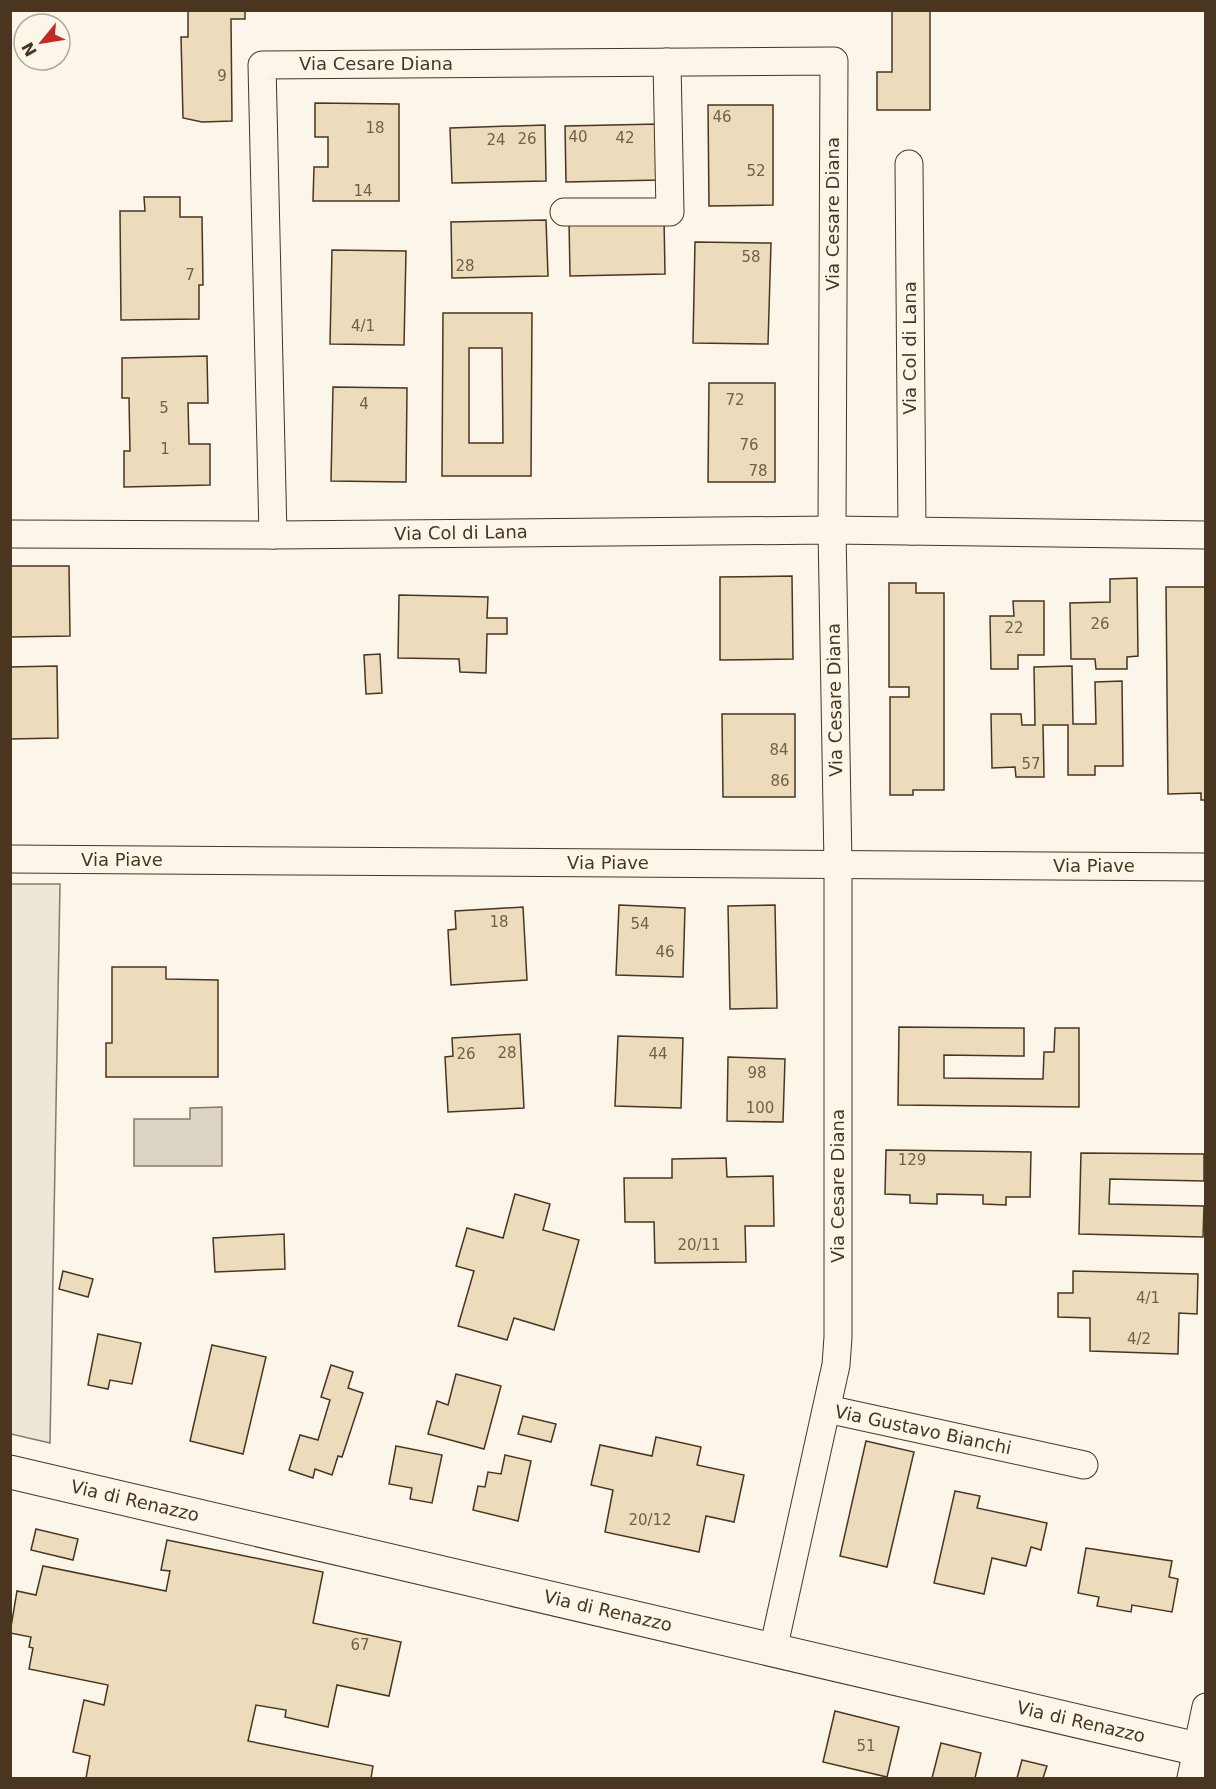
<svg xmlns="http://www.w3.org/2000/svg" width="1216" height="1789" viewBox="0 0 1216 1789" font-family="'DejaVu Sans',sans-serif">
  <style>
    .green { fill: #ede6d9; stroke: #887966; stroke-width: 1.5 }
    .water { fill: #dcd4c6; stroke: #887966; stroke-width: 1.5 }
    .building { fill: #ecdcbc; stroke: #4a3520; stroke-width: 1.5; fill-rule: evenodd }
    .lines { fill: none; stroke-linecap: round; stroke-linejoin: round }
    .street-casing { stroke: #4a3520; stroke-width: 29 }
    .secondary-casing { stroke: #4a3520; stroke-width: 35 }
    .street { stroke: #fbf6e9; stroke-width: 27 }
    .secondary { stroke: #fbf6e9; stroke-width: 33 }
    .labels { text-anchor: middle; stroke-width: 4.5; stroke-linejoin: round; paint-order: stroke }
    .number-label { font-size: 15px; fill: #725f47 }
    .street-label { font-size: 18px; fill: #4a3520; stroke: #fbf6e9 }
  </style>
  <rect width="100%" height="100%" fill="#fbf6e9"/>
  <!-- green -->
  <path class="green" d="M11 884H60L50 1443 11 1434Z"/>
  <!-- water -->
  <path class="water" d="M222 1107V1166H134V1119H190V1108Z"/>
  <!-- building -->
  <g class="building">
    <path d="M188 10H245V19H231L232 121 202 122 183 118 181 37H188Z"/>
    <path d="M892 10H930V110H877V72H892Z"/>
    <path d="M315 103 399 104V201H313L314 167H328V137H315Z"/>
    <path d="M708 105H773V205L709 206Z"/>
    <path d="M659 124 660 180 566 182 565 126Z"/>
    <path d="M545 125 546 181 452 183 450 128Z"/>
    <path d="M144 197H180V217H202L203 285H199V319L121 320 120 211H145Z"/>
    <path d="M664 218 665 274 570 276 569 220Z"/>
    <path d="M546 220 548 276 452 278 451 222Z"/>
    <path d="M695 242 771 243 768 344 693 343Z"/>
    <path d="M332 250 406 251 404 345 330 344Z"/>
    <path d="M443 313H532L531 476H442ZM469 348H502L503 443H469Z"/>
    <path d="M207 356 208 403H188L189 444H210V485L124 487V451H130L129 398H122V358Z"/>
    <path d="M709 383H775V482H708Z"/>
    <path d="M333 387 407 388 406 482 331 481Z"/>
    <path d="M10 566H69L70 636 10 637Z"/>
    <path d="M792 576 793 659 720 660V577Z"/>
    <path d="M1137 578 1138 656 1127 657V669H1096L1095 659H1071L1070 603 1110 602V579Z"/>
    <path d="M889 583H916V593H944V790H913V795H890V697H909V687H889Z"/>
    <path d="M1166 587H1206V800H1201V793L1168 794Z"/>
    <path d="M399 595 488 597 487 618H507V634H487L486 673 460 672 459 659 398 658Z"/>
    <path d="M1013 601H1044V655H1018V669H991L990 616H1014Z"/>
    <path d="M380 654 382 693 366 694 364 655Z"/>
    <path d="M57 666 58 738 10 739V667Z"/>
    <path d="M1072 666 1073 724H1096L1095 682 1122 681 1123 766H1095V775H1068V725H1043L1044 777H1016L1015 767 992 768 991 714H1021L1022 725H1035L1034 667Z"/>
    <path d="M722 714H795V797H723Z"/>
    <path d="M619 905 685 908 683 977 616 975Z"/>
    <path d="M775 905 777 1008 730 1009 728 906Z"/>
    <path d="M523 907 527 980 451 985 448 930 456 929 455 911Z"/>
    <path d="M112 967H166V979L218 980V1077H106V1043H112Z"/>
    <path d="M899 1027 1024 1028V1056L944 1055V1078L1043 1079 1044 1052H1054L1055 1028H1079V1107L898 1105Z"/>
    <path d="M520 1034 524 1108 448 1112 445 1057 453 1056 452 1038Z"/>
    <path d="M618 1036 683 1038 681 1108 615 1106Z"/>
    <path d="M728 1057 785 1059 783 1122 727 1121Z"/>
    <path d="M886 1150 1031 1152 1030 1197H1006V1205L983 1204V1195L937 1194V1204L910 1203V1195L885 1194Z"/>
    <path d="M1081 1153 1204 1154V1181L1110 1179 1109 1204 1204 1206 1203 1237 1079 1234Z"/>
    <path d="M726 1158 727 1177 773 1176 774 1226H745L746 1262 655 1263 654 1222H625L624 1178H672V1159Z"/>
    <path d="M515 1194 550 1204 543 1230 579 1240 554 1330 514 1318 507 1340 458 1326 474 1271 456 1266 467 1228 503 1238Z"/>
    <path d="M284 1234 285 1269 215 1272 213 1238Z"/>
    <path d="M63 1271 93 1279 88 1297 59 1289Z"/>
    <path d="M1073 1271 1198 1274 1197 1314 1179 1313 1178 1354 1090 1351V1318L1058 1317V1293H1073Z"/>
    <path d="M98 1334 141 1343 132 1384 110 1380 108 1389 88 1385Z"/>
    <path d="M212 1345 266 1357 243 1454 190 1441Z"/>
    <path d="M331 1365 353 1372 348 1388 363 1393 342 1457 338 1456 332 1475 315 1469 313 1478 289 1470 300 1435 318 1440 330 1400 321 1397Z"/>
    <path d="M456 1374 501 1386 484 1449 428 1434 437 1401 448 1405Z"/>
    <path d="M523 1416 556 1424 551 1442 518 1434Z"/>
    <path d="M656 1437 701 1447 697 1465 744 1475 734 1522 706 1516 699 1552 605 1532 613 1490 591 1485 600 1445 652 1456Z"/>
    <path d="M866 1441 914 1452 887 1567 840 1556Z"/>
    <path d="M396 1446 442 1455 432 1503 410 1499 412 1488 389 1484Z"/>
    <path d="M505 1455 531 1461 518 1521 473 1510 478 1486 485 1487 488 1472 501 1474Z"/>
    <path d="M955 1491 980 1496 977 1508 1047 1523 1041 1550 1031 1547 1026 1566 992 1558 984 1594 934 1583Z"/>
    <path d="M36 1529 78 1539 73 1560 31 1550Z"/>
    <path d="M167 1540 323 1572 313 1623 401 1642 389 1696 337 1685 328 1727 285 1717 286 1710 256 1705 248 1741 373 1766 371 1778H86L90 1756 73 1752 84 1700 104 1705 108 1685 29 1669 33 1648 29 1647 31 1637 10 1633 17 1591 36 1595 43 1566 166 1591 170 1571 161 1570Z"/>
    <path d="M1086 1548 1172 1561 1169 1577 1178 1579 1172 1612 1132 1605 1131 1612 1097 1606 1099 1597 1078 1593Z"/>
    <path d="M835 1711 899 1727 887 1777 823 1762Z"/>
    <path d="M941 1743 981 1753 975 1778H932Z"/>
    <path d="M1022 1760 1047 1766 1043 1778H1017Z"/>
  </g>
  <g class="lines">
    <defs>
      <g id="street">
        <path d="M909 164 912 531"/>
        <path d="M564 212H670L667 62"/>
        <path d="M10 534 273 535 832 530 1206 535"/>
        <path d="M273 535 262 65 834 61 832 530 838 864V1337L836 1365 830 1392 773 1650"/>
        <path d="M10 859 1206 867"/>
        <path d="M827 1409 1084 1465"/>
        <path d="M1191 1778 1206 1707"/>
      </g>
      <path id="secondary" d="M10 1472 1206 1751"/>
    </defs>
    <!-- street casing -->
    <use href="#street" class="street-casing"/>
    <!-- secondary casing -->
    <use href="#secondary" class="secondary-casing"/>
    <!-- street -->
    <use href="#street" class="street"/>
    <!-- secondary -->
    <use href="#secondary" class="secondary"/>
  </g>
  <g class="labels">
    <!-- number labels -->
    <g class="number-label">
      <text x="222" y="81">9</text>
      <text x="722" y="122">46</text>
      <text x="375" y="133">18</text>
      <text x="578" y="142">40</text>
      <text x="625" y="143">42</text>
      <text x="527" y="144">26</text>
      <text x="496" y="145">24</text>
      <text x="756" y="176">52</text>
      <text x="363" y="196">14</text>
      <text x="751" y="262">58</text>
      <text x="465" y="271">28</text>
      <text x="190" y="280">7</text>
      <text x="363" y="331">4/1</text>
      <text x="735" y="405">72</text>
      <text x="364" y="409">4</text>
      <text x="164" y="413">5</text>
      <text x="749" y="450">76</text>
      <text x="165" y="454">1</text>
      <text x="758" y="476">78</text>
      <text x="1100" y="629">26</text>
      <text x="1014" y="633">22</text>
      <text x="779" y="755">84</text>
      <text x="1031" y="769">57</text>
      <text x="780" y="786">86</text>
      <text x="499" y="927">18</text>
      <text x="640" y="929">54</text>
      <text x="665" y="957">46</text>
      <text x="507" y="1058">28</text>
      <text x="466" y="1059">26</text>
      <text x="658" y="1059">44</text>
      <text x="757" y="1078">98</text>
      <text x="760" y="1113">100</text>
      <text x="912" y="1165">129</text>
      <text x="699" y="1250">20/11</text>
      <text x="1148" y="1303">4/1</text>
      <text x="1139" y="1344">4/2</text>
      <text x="650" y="1525">20/12</text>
      <text x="360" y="1650">67</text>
      <text x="866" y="1751">51</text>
    </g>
    <!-- street labels -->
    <g class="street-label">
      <text x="376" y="70">Via Cesare Diana</text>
      <text transform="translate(833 214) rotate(-90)" y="6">Via Cesare Diana</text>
      <text transform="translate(910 348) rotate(-90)" y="6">Via Col di Lana</text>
      <text transform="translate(461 533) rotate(-1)" y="6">Via Col di Lana</text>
      <text transform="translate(835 700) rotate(-91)" y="6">Via Cesare Diana</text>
      <text x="122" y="866">Via Piave</text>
      <text x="608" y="869">Via Piave</text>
      <text x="1094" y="872">Via Piave</text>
      <text transform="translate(838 1186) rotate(-90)" y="6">Via Cesare Diana</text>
      <text transform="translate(923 1430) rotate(12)" y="6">Via Gustavo Bianchi</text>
      <text transform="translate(135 1501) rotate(13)" y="6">Via di Renazzo</text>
      <text transform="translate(608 1611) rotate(13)" y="6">Via di Renazzo</text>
      <text transform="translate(1081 1722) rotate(13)" y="6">Via di Renazzo</text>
    </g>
  </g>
  <!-- border -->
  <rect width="1216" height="1789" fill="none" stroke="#4a3520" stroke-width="24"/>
  <!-- north arrow -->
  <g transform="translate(42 42) rotate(240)"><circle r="28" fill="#fbf6e9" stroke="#b4a999" stroke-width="1.5"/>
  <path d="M0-4.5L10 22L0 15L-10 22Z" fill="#c62828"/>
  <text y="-9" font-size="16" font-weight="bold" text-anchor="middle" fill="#4a3520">N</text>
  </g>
</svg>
